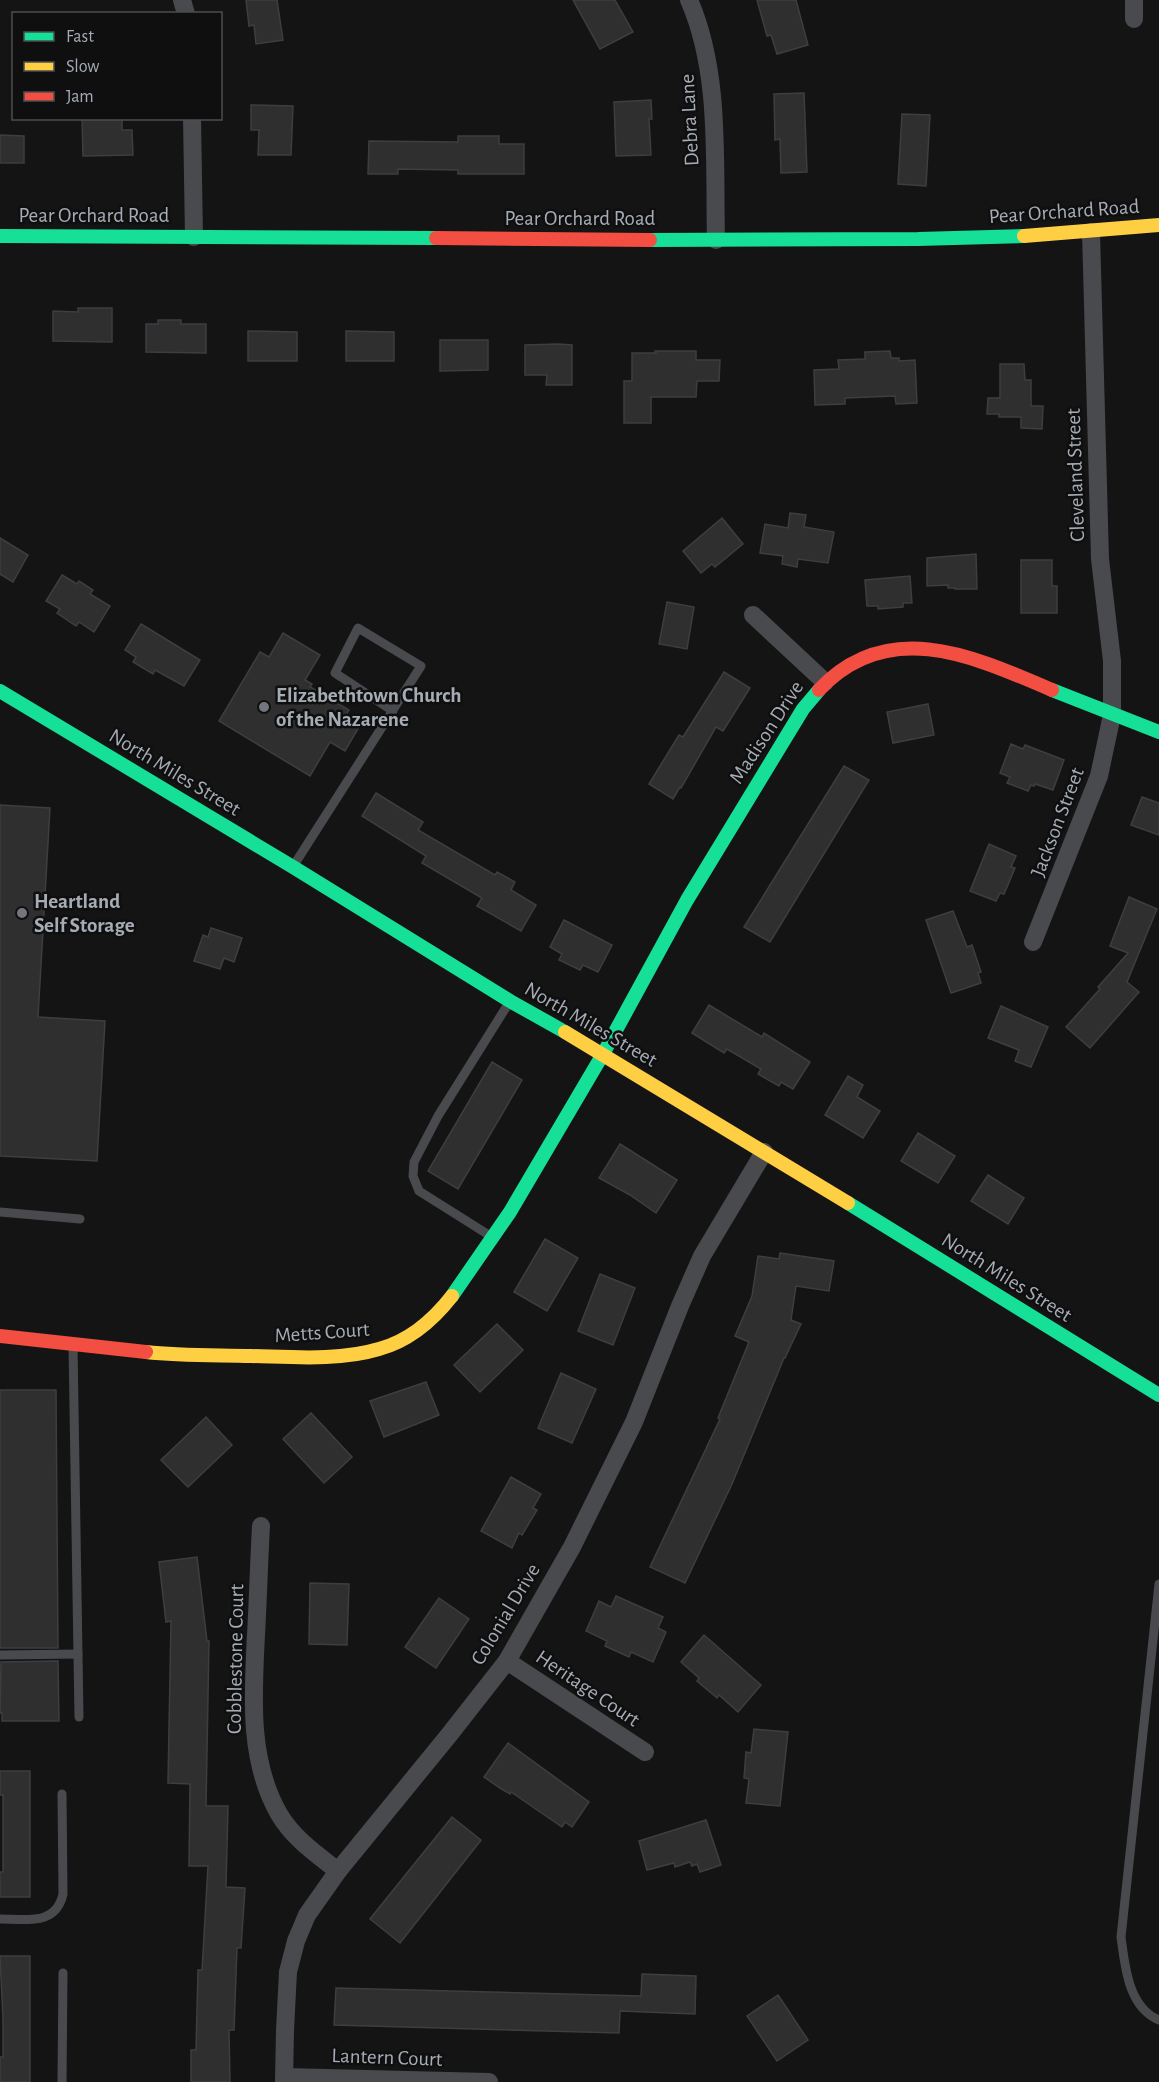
<svg xmlns="http://www.w3.org/2000/svg" width="1159" height="2082" viewBox="0 0 1159 2082" font-family="'Alegreya Sans',sans-serif">
  <style>
    .building { fill: #2f2f30; stroke: #3d3e41; stroke-width: 1.5 }
    .lines { fill: none; stroke-linecap: round; stroke-linejoin: round }
    .lane { stroke: #494a4d; stroke-width: 9 }
    .street { stroke: #494a4d; stroke-width: 18 }
    .fast { stroke: #16e098; stroke-width: 14 }
    .slow { stroke: #ffcf43; stroke-width: 14 }
    .jam { stroke: #f24e42; stroke-width: 14 }
    .poi-dot { fill: #73777d; stroke: #0f0f10; stroke-width: 2 }
    .labels { text-anchor: middle; stroke-width: 5; stroke-linejoin: round; paint-order: stroke }
    .street-label { font-size: 21px; fill: #a6acb5; stroke: #0f0f10 }
    .poi-label { font-size: 21px; font-weight: bold; fill: #a6acb5; stroke: #0f0f10; text-anchor: start }
  </style>
  <rect width="100%" height="100%" fill="#141415"/>
  <!-- building -->
  <g class="building">
    <path d="M246 0H277L283 40 256 44 254 25 249 26Z"/>
    <path d="M573 0H615L633 32 600 49Z"/>
    <path d="M757 0H796L808 45 777 54 771 35 767 36Z"/>
    <path d="M804 93 807 172 781 173 780 139 775 140 774 94Z"/>
    <path d="M651 100 652 119H649L651 155 616 156 614 102Z"/>
    <path d="M251 105 293 106 291 155H258L259 130H251Z"/>
    <path d="M902 114 930 115 926 186 898 184Z"/>
    <path d="M82 118H122V130H132L133 155 83 156Z"/>
    <path d="M0 135 24 136V163H0Z"/>
    <path d="M458 136H499V144H524V174H458V170L398 169V174H368L369 141 458 142Z"/>
    <path d="M78 308H112V342L53 341V311L78 312Z"/>
    <path d="M158 320H181V324H206V353L146 352V324H158Z"/>
    <path d="M248 331 297 332V361H248Z"/>
    <path d="M346 331 394 332V361H346Z"/>
    <path d="M440 340H488V370L440 371Z"/>
    <path d="M558 344 572 345V385H546L547 375H525V345Z"/>
    <path d="M655 351H696V360H720L719 381H697L696 397H651V423H624V381H632V353H656Z"/>
    <path d="M890 351 891 358H899V361L915 360 917 403 896 404 895 396 845 398V404L815 405 814 370 839 369 838 360 865 359V352Z"/>
    <path d="M1000 364H1024L1025 380H1031V406H1043L1042 429 1021 428V417H999V414H987L988 398H1000Z"/>
    <path d="M790 513 806 515 804 527 834 532 828 563 798 559 797 567 782 564 783 556 760 553 765 524 788 528Z"/>
    <path d="M722 518 743 544 715 567 712 564 701 573 683 551Z"/>
    <path d="M0 538 28 555 13 582 0 574Z"/>
    <path d="M976 554 977 589H955V588H948V585L927 586V558Z"/>
    <path d="M1021 560H1052V586H1057V613H1021Z"/>
    <path d="M62 575 77 584 79 581 93 590 90 594 110 606 94 632 79 622 76 626 57 613 60 609 46 601Z"/>
    <path d="M910 576 912 603H903V607L878 609V606H867L865 580Z"/>
    <path d="M667 602 694 607 687 649 659 644Z"/>
    <path d="M141 624 200 660 184 686 155 670 153 674 133 662 136 657 125 650Z"/>
    <path d="M283 633 320 655 305 680 312 684 310 687 349 710 344 718 359 727 345 751 330 742 310 776 219 721 260 652 269 657Z"/>
    <path d="M724 672 750 688 723 731 716 727 681 788 680 787 673 799 649 784 679 735 683 737Z"/>
    <path d="M928 704 934 735 893 743 887 712Z"/>
    <path d="M1011 744 1023 749 1025 745 1064 760 1053 790 1035 784 1034 786 1031 785 1028 791 1007 783 1010 777 1000 773Z"/>
    <path d="M844 766 869 780 770 942 744 927Z"/>
    <path d="M376 793 423 822 418 830 495 875 497 872 515 882 511 890 536 905 521 931 477 906 482 898 422 863 426 856 362 816Z"/>
    <path d="M1142 797 1159 803V835L1131 825Z"/>
    <path d="M0 805 50 808 38 1017 105 1021 97 1161 0 1156Z"/>
    <path d="M989 844 1016 856 1011 867 1015 868 1004 894 1000 893 996 901 970 891Z"/>
    <path d="M1129 897 1157 909 1127 982 1139 992 1090 1048 1066 1027 1100 989 1098 987 1128 953 1110 946Z"/>
    <path d="M953 911 967 947 972 945 981 972 978 973 981 983 951 993 926 920Z"/>
    <path d="M564 920 612 945 598 972 583 965 580 970 559 960 562 954 550 947Z"/>
    <path d="M211 928 242 938 234 962 224 958 220 969 194 961 203 935 208 937Z"/>
    <path d="M709 1005 762 1037 764 1033 810 1062 793 1089 781 1082 779 1086 758 1074 761 1069 727 1049 724 1053 692 1033Z"/>
    <path d="M1001 1006 1048 1027 1031 1067 1015 1061 1019 1050 988 1038Z"/>
    <path d="M492 1062 522 1080 458 1189 428 1171Z"/>
    <path d="M848 1076 863 1085 857 1097 880 1111 863 1138 825 1115Z"/>
    <path d="M918 1133 955 1156 938 1183 901 1161Z"/>
    <path d="M620 1144 677 1180 656 1213 630 1195 599 1178Z"/>
    <path d="M988 1175 1024 1198 1008 1224 971 1201Z"/>
    <path d="M545 1239 578 1258 547 1311 514 1292Z"/>
    <path d="M780 1253 834 1261 829 1291 796 1286 791 1320 801 1324 785 1358H784L732 1484 685 1583 650 1567 720 1419 718 1418 749 1342 735 1336 752 1296 758 1256 779 1259Z"/>
    <path d="M600 1274 635 1288 613 1345 578 1331Z"/>
    <path d="M497 1324 523 1350 480 1392 454 1365Z"/>
    <path d="M561 1373 596 1389 572 1443 538 1428Z"/>
    <path d="M426 1382 439 1415 384 1437 370 1401Z"/>
    <path d="M0 1390H56L58 1648H0Z"/>
    <path d="M311 1413 352 1457 324 1483 283 1439Z"/>
    <path d="M206 1417 232 1445 188 1487 161 1460Z"/>
    <path d="M511 1477 541 1494 533 1508 537 1510 522 1535 519 1533 512 1548 481 1531Z"/>
    <path d="M197 1557 207 1641H209L206 1806H228L226 1887 245 1888 241 1948H237L234 2030H229L230 2082H191V2050H196L198 1970H202L208 1866H189L190 1784 168 1783 171 1621 166 1622 159 1562Z"/>
    <path d="M310 1583 349 1584 347 1645 309 1644Z"/>
    <path d="M616 1596 663 1617 658 1628 666 1632 653 1662 631 1652 629 1657 605 1646 607 1641 586 1631 599 1601 611 1607Z"/>
    <path d="M439 1598 469 1619 436 1668 405 1647Z"/>
    <path d="M704 1635 761 1685 738 1712 719 1695 717 1698 697 1681 699 1678 681 1662Z"/>
    <path d="M58 1661 59 1721H2V1713H0L1 1662Z"/>
    <path d="M754 1729 788 1732 780 1806 746 1803 749 1779 744 1778 746 1752 751 1753Z"/>
    <path d="M508 1743 589 1802 572 1827 565 1822 562 1827 511 1792 510 1794 500 1788 484 1777Z"/>
    <path d="M0 1771H30V1897H0V1872H3V1795H0Z"/>
    <path d="M452 1817 481 1840 400 1943 370 1919Z"/>
    <path d="M706 1820 721 1865 700 1872 697 1864 692 1866 690 1862 675 1867 674 1863 647 1870 639 1841Z"/>
    <path d="M0 1956H30V2082H0V2057H3V2020Z"/>
    <path d="M642 1974 696 1976 695 2014 620 2011 619 2033 334 2025 336 1988 641 1996Z"/>
    <path d="M778 1995 808 2040 777 2061 747 2016Z"/>
  </g>
  <g class="lines">
    <!-- lane -->
    <g class="lane">
      <path d="M294 865 421 666 358 628 335 673 393 711"/>
      <path d="M0 1212 80 1219"/>
      <path d="M492 1237 419 1191 413 1176 414 1162 438 1116 510 1001"/>
      <path d="M73 1345 79 1717"/>
      <path d="M1159 1584 1121 1937C1125 1966 1128 2007 1159 2020"/>
      <path d="M0 1655 78 1654"/>
      <path d="M0 1919C26 1919 56 1926 63 1894L62 1794"/>
      <path d="M62 2082 63 1973"/>
    </g>
    <!-- street -->
    <g class="street">
      <path d="M182 0 186 14"/>
      <path d="M689 0C721 73 714 162 716 240"/>
      <path d="M1134 19V0"/>
      <path d="M192 118 194 237"/>
      <path d="M753 615 825 682"/>
      <path d="M1033 942 1099 776 1112 715V661L1100 559 1091 232"/>
      <path d="M261 1526C259 1562 258 1599 256 1635 253 1695 248 1760 279 1814 293 1838 316 1854 338 1871"/>
      <path d="M507 1661 645 1752"/>
      <path d="M285 2077 489 2082"/>
      <path d="M284 2082 285 2030 288 1972 296 1941 307 1915 338 1871 449 1735 507 1661 572 1547 634 1422 680 1306 702 1256 764 1152"/>
    </g>
    <!-- fast -->
    <g class="fast">
      <path d="M0 236 436 238"/>
      <path d="M650 240 918 239 1024 236"/>
      <path d="M1052 690 1159 732"/>
      <path d="M0 691 293 867 510 1001 565 1032"/>
      <path d="M848 1203 1159 1395"/>
      <path d="M452 1296 510 1212 603 1054 687 900 803 709 819 690"/>
    </g>
    <!-- slow -->
    <g class="slow">
      <path d="M1024 236 1159 225"/>
      <path d="M565 1032 848 1203"/>
      <path d="M146 1352C181 1356 216 1355 251 1356 293 1357 339 1361 379 1349 409 1341 434 1319 452 1296"/>
    </g>
    <!-- jam -->
    <g class="jam">
      <path d="M436 238 650 240"/>
      <path d="M819 690C888 616 975 657 1052 690"/>
      <path d="M0 1336 146 1352"/>
    </g>
  </g>
  <!-- markers -->
  <g class="poi-dot">
    <circle cx="264" cy="707" r="6"/>
    <circle cx="22" cy="913" r="6"/>
  </g>
  <g class="labels">
    <!-- street labels -->
    <g class="street-label">
      <text transform="translate(689 120) rotate(-93)" y="7">Debra Lane</text>
      <text transform="translate(1064 211) rotate(-4)" y="7">Pear Orchard Road</text>
      <text x="94" y="222">Pear Orchard Road</text>
      <text x="580" y="225">Pear Orchard Road</text>
      <text transform="translate(1075 475) rotate(-92)" y="7">Cleveland Street</text>
      <text transform="translate(766 732) rotate(-57)" y="7">Madison Drive</text>
      <text transform="translate(175 772) rotate(31)" y="7">North Miles Street</text>
      <text transform="translate(1057 822) rotate(-69)" y="7">Jackson Street</text>
      <text transform="translate(591 1024) rotate(30)" y="7">North Miles Street</text>
      <text transform="translate(1007 1277) rotate(32)" y="7">North Miles Street</text>
      <text transform="translate(322 1332) rotate(-4)" y="7">Metts Court</text>
      <text transform="translate(505 1614) rotate(-59)" y="7">Colonial Drive</text>
      <text transform="translate(235 1659) rotate(-89)" y="7">Cobblestone Court</text>
      <text transform="translate(588 1688) rotate(34)" y="7">Heritage Court</text>
      <text transform="translate(387 2057) rotate(2)" y="7">Lantern Court</text>
    </g>
    <!-- poi labels -->
    <g class="poi-label">
      <text x="276" y="702">Elizabethtown Church<tspan x="276" dy="24">of the Nazarene</tspan></text>
      <text x="34" y="908">Heartland<tspan x="34" dy="24">Self Storage</tspan></text>
    </g>
  </g>
  <!-- legend -->
  <rect x="12" y="12" width="210" height="108" fill="#0f0f10" stroke="#4b4e52" stroke-width="1.5"/>
  <rect x="24" y="32" width="30" height="9" fill="#16e098" stroke="#4b4e52" stroke-width="1.5"/>
  <text x="66" y="42" font-size="18" fill="#a6acb5">Fast</text>
  <rect x="24" y="62" width="30" height="9" fill="#ffcf43" stroke="#4b4e52" stroke-width="1.5"/>
  <text x="66" y="72" font-size="18" fill="#a6acb5">Slow</text>
  <rect x="24" y="92" width="30" height="9" fill="#f24e42" stroke="#4b4e52" stroke-width="1.5"/>
  <text x="66" y="102" font-size="18" fill="#a6acb5">Jam</text>
</svg>
